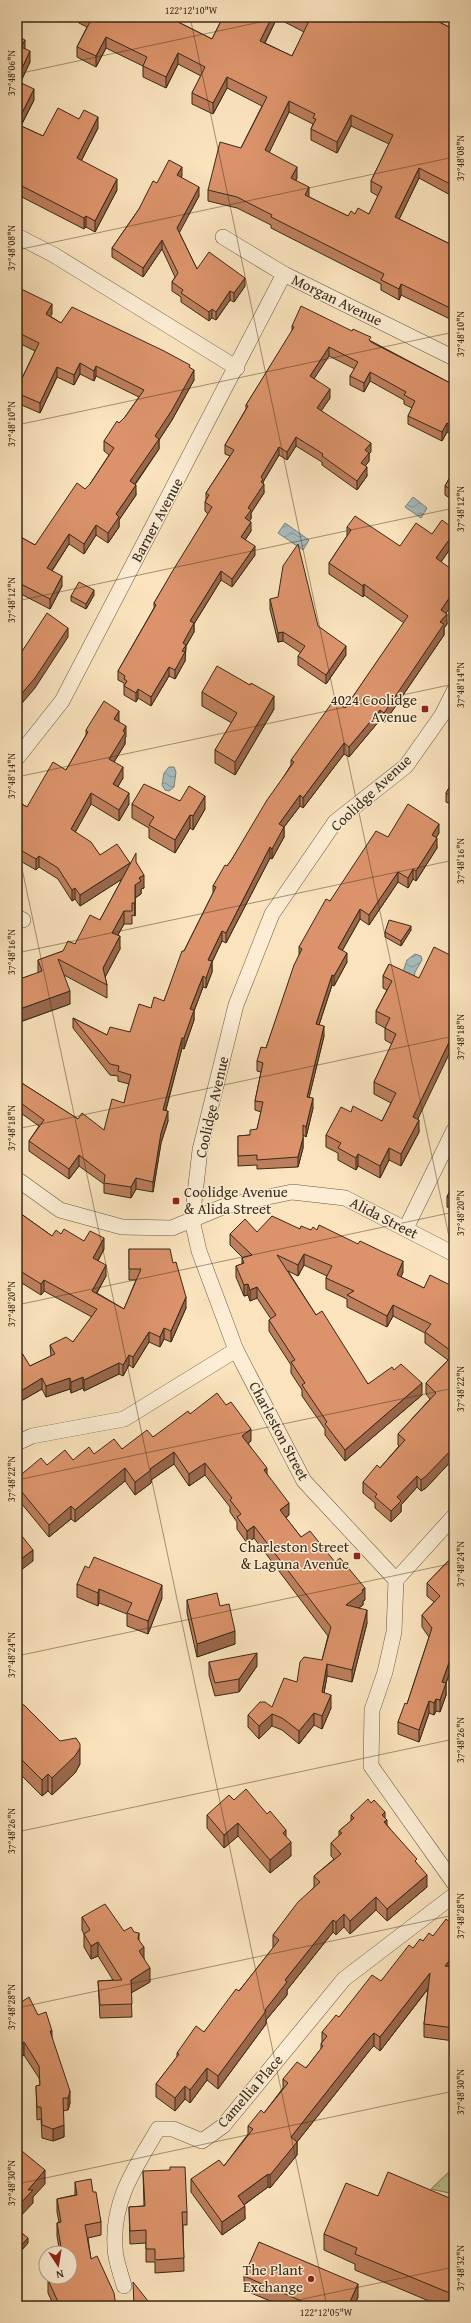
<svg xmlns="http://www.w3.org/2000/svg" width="471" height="2323" viewBox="0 0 471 2323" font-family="'Gentium Book Plus',serif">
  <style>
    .park { fill: url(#park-tufts); stroke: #7a7756 }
    .water { fill: url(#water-waves); stroke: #79817b }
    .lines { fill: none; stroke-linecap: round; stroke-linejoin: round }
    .minor-casing { stroke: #685842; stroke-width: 16 }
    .minor { stroke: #fcedd4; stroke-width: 15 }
    .wall { fill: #bd7e5c; stroke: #382a19; fill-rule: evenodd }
    .shaded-wall { fill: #9a674b; stroke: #382a19 }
    .building { fill: #dc936b; stroke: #382a19; fill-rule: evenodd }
    .ticks { fill: none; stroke: #382a19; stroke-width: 1; stroke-opacity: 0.45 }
    .poi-dot { fill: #8f2418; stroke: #fcedd4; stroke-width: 1.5 }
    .labels { text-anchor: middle; stroke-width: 3; stroke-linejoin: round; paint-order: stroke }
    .street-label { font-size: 15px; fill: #382a19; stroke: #fcedd4 }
    .poi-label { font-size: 15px; fill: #382a19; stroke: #fcedd4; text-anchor: end }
    .neatline { fill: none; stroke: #382a19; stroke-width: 1.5 }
    .ticks-label { font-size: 10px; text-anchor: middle; fill: #382a19 }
  </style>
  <defs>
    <pattern id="park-tufts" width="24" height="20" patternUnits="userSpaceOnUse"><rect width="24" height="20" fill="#bcc492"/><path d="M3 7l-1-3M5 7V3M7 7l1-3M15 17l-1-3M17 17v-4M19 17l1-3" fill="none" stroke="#9a9f76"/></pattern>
    <pattern id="water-waves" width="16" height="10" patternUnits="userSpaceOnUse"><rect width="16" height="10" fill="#a5bbbd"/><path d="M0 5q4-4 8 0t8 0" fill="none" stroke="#879899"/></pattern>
  </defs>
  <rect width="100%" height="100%" fill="#fae3bd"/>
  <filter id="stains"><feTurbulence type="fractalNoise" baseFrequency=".005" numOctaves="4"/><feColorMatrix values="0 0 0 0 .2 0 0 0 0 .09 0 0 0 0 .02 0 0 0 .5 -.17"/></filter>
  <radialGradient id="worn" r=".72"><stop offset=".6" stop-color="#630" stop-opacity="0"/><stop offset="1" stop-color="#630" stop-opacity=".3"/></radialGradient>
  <!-- park -->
  <path class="park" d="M454 2167V2194L431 2189Z"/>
  <!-- water -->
  <g class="water">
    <path d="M413 497 427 508 421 518 405 507Z"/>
    <path d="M285 523 309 540 303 550 278 533Z"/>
    <path d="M169 767H174L176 772 174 787 169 791 165 790 162 785 164 773Z"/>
    <path d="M415 954 421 956 422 960 415 972 414 979 402 975 407 960Z"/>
  </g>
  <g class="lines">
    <defs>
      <g id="minor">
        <path d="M17 236 54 255 237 368"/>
        <path d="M223 237 284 274 454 358"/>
        <path d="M454 691 442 715 406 766 335 822 272 914 236 1005 200 1150 192 1220 199 1251 236 1350 304 1481 396 1580 394 1632 385 1672 372 1710 371 1766 454 1883"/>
        <path d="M17 758 62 701 284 274"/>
        <path d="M17 917 23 920"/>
        <path d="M17 1179 60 1210 122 1227 172 1228 225 1206 292 1192 345 1198 454 1254"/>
        <path d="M406 1228 454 1130"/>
        <path d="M17 1443 32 1436 124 1419 236 1350"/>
        <path d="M396 1580 454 1516"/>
        <path d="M124 2286C121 2274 115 2260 115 2247 112 2200 135 2168 158 2129H173L202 2141 223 2126 344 1979 454 1895"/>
      </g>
    </defs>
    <!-- minor casing -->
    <use href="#minor" class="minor-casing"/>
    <!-- minor -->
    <use href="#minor" class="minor"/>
  </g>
  <!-- wall -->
  <g class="wall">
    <path d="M79 17H168L212 39 223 17H429L449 27 454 21V197L419 178 399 219 454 246V321L401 295 399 300 381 290V284L271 228V225L237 208 208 201V190L241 148 262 106 227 88 213 114 192 104V93L201 76 178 64 166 88 143 77V66L106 48 96 67 77 57V47L87 27 79 23ZM277 18 304 32 292 56 265 43ZM289 112 313 124 311 129V140L337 153 351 126 389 144 371 181V192L378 196 369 214H355L348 216 309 197 296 180 297 178 269 152Z"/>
    <path d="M17 36 25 49 30 62 20 83 34 100 21 126 43 136 79 119 98 128 81 161 117 190 95 232 86 227 84 229 18 195V187L17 186Z"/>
    <path d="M182 176 181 177 199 196 179 232 197 269 245 286 234 302 230 300 216 320 212 318 209 321 181 302V297L172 291V282L175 277 162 249 143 277 112 257V248L157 183Z"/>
    <path d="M17 287 52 314 50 316 61 323 190 368 194 380 172 420 159 440V449L135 485 136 495 119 520V527L108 543 96 535 84 554 69 544 52 571 62 586 50 609 17 592V535L35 545 90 484 109 455 104 451V441L125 417 139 397 96 376 94 381 80 374 74 385 57 377 40 413 17 403V389L35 351 17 342Z"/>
    <path d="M292 326 371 341 454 385V435L447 432 442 441 408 424V416L412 408 404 404V400L370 381 364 392 350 385V376L355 369 329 356 314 378 330 398 321 411 371 452 369 454V461L365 466 367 476 357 490 322 465V462L296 446 287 460 279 455 263 482 264 493 251 513V519L249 521 251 531 245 540 255 555 232 587 221 580 194 624V632L186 646 185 661 175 679 169 676 151 706 138 698 136 702 124 695V683L118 680V671L154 608V603L208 514 205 511V502L206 500V493L230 456 225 454V445L246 409V405L292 332Z"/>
    <path d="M454 470V501L445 495V486Z"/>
    <path d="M347 527 400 546 432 534 454 529V543L441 562 447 624 444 628V635L384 723 380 720 349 757 344 754 303 808 300 806 284 827V837L272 859 270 858 226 943 222 941 212 962V972L206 988 203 987 194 1011V1020L184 1049 182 1048 166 1110 168 1121 161 1143 153 1192 136 1189 131 1198 104 1193V1184L79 1166 69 1179 29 1151V1141L39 1126 18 1111 17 1080 78 1119 104 1130 124 1103 129 1084 118 1081V1076L110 1075 73 1028V1018L107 1035 130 1032 151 1008 164 1001 184 951 213 893V886L232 859 291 765V760L345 708 404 623 364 595 363 597 329 574V563L347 536Z"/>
    <path d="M94 595 86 609 71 601V596Z"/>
    <path d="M270 599 318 626 346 655 326 684 298 665V656L301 653 283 641 278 642 270 609Z"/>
    <path d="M250 685 274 709 235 775 215 763V750L232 723 202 706V692Z"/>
    <path d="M119 722 126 737 125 738V744L114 762 123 778 118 786 129 804 119 821 91 804 75 832 100 855 130 863 136 862 144 888 141 889V894L135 898V916L132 915V924H124L118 935 120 949 105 977 107 985V998L64 975 70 1004 17 1023V980L38 973V960L63 951 75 944 100 920 122 879 80 906 75 899 72 901 58 879 39 867 36 870 17 859V801L27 807 66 770 86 735V730Z"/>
    <path d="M454 779V806L446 802V793Z"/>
    <path d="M180 801 205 809 193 830 190 828 175 853 149 838V828L132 818V804Z"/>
    <path d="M439 833 436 837 437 848 416 881 413 879 408 888 398 882 369 925 360 919 342 951 347 962 334 986 332 985 319 1025 324 1036 309 1097 313 1108 306 1137 303 1135V1148L298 1167 257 1169V1165L238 1166V1136L250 1135 257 1129 261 1112 255 1110V1101L261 1072 257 1071V1061L266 1048 299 955V947L330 901 388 837Z"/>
    <path d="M411 930 401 946 385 937V932Z"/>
    <path d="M389 964 418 1119 419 1132 401 1166 389 1160 380 1178 358 1166 356 1170 338 1160V1153L326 1147V1135L351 1112 382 1121 391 1103 374 1094V1082L392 1044 385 1040V1028L376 1023V1011L387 990 383 988V976Z"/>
    <path d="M454 1181V1210L447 1207V1197Z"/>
    <path d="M17 1211 52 1236 61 1234 84 1241 104 1249 98 1261 106 1276 97 1293 124 1309 136 1280H129V1249L173 1263 186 1308 171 1342 164 1339 160 1347 149 1342 133 1368 129 1365 123 1376 119 1374 84 1391 83 1388 71 1393 70 1389 46 1397 42 1389 21 1401 20 1400 17 1402V1356L30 1366 51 1356 50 1345 73 1342 92 1317 44 1291 41 1295 17 1280Z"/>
    <path d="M300 1229 403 1272 401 1277 424 1288 454 1287V1458L426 1488 421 1491 417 1487 401 1505V1512L391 1522 375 1508V1503L363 1493V1482L380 1468 399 1446 398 1445V1434L430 1399 426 1394V1383L448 1360 425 1343V1333L393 1316 387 1327 347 1307V1299L326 1289V1278L327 1276 304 1265 298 1276 288 1271 316 1315 368 1384 394 1370 422 1395 345 1461 325 1435V1429L302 1396V1390L291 1373V1365L269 1331V1320L271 1319 257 1298 250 1301 248 1295 244 1296 236 1277V1266L242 1264V1258H243L230 1245V1234Z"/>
    <path d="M190 1414 251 1441 248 1443 267 1474 289 1515 286 1518 301 1537 365 1600 363 1601V1605L359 1608 367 1623 352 1682 327 1676 324 1693 331 1708 322 1729 314 1725 299 1744 282 1730 272 1726 259 1739 248 1727V1715L272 1707 322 1660 328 1636 254 1538 247 1543 237 1529V1522L230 1512V1507L205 1475 189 1486 174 1464 151 1480V1483L135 1495 125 1481 75 1522 71 1519 49 1537 17 1498V1478L47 1465 73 1460 94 1454 122 1449 153 1437Z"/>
    <path d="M454 1555V1661L446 1683V1695L440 1712 436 1711 434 1715 429 1713 419 1742 398 1734V1722L407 1704 429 1637 422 1627V1615L434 1602 427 1596V1583Z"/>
    <path d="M77 1584 162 1598 148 1634 127 1626V1614L99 1603 98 1606 77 1597Z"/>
    <path d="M187 1600 220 1606 235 1644 197 1657 187 1613Z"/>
    <path d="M209 1662 257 1666 239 1692 215 1696 209 1675Z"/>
    <path d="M17 1704 80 1764 75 1773 52 1795 48 1791 42 1796 17 1771Z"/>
    <path d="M234 1800 286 1837 291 1856 270 1873 238 1836 224 1848 207 1828V1815Z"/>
    <path d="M351 1815 385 1818 387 1825 417 1864 427 1887 387 1921 376 1910 350 1934 344 1927 336 1935 333 1932 287 1990V1995L266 2020V2024L218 2089 207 2080 190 2103 185 2099 175 2111 156 2097V2084L177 2057V2053L204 2032 239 1991 273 1948V1935L314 1887V1876L334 1859 331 1856V1843L339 1836V1831L351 1821Z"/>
    <path d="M82 1917 124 1931 139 1941 150 1982 131 1993 132 2017 100 2018 98 1981 113 1980 98 1956 91 1959 84 1947V1934L82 1930Z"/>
    <path d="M454 1921V2041L424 2037V2024L428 1989 380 2051 374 2046 370 2050 297 2142V2155L270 2188 268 2187 244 2205 245 2219 222 2235 191 2192V2179L224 2166 248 2134V2126L264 2113 283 2088V2079L306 2068 321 2049V2044L322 2042V2032L339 2017 381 1981 413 1948 423 1941 433 1936 452 1924Z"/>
    <path d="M17 1959 20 2003 38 2015 52 2039 70 2103 68 2110 63 2111 64 2137 53 2141 42 2138 41 2119 37 2120 36 2086 40 2085 39 2078 24 2055 21 2057 17 2051Z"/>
    <path d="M143 2171 187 2212V2225H183L184 2271 155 2273V2262H146V2243L130 2244 129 2207 144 2206Z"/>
    <path d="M75 2182 93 2192 101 2222V2235L88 2238 91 2259 116 2306H54L48 2293V2280L70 2277V2253H60L57 2236V2223L59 2222 57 2212V2199L75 2195Z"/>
    <path d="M378 2196 454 2200V2306H441L355 2270V2264L324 2250V2234Z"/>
    <path d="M17 2229 28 2243 18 2254 17 2253Z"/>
    <path d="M244 2276 358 2297 354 2306H282L244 2290Z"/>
  </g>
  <!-- shaded-wall -->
  <g class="shaded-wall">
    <path d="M272 17H277V18L260 52V41Z"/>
    <path d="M106 37V48L96 67V56Z"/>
    <path d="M25 40V51L21 47Z"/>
    <path d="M30 51V62L17 90V79Z"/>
    <path d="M178 53V64L166 88V77Z"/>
    <path d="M227 77V88L213 114V103Z"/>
    <path d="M34 89V100L17 133V123Z"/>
    <path d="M289 101V112L265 161V150Z"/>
    <path d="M351 115V126L337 153V142Z"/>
    <path d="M98 117V128L77 169V158Z"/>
    <path d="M182 167V176L177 184V175Z"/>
    <path d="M297 167V178L291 189V178Z"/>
    <path d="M419 168V178L395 228V217Z"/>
    <path d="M117 179V190L95 232V221Z"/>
    <path d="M199 187V196L177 237V228Z"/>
    <path d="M309 187V198L305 195Z"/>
    <path d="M86 216V227L84 229V218Z"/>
    <path d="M162 240V249L143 277V268Z"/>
    <path d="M245 278V286L234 302V293Z"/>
    <path d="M401 284V295L399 300V289Z"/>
    <path d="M230 291V300L216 320V312Z"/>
    <path d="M52 304V314L46 324V314Z"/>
    <path d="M212 309V318L209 321V312Z"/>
    <path d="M329 347V356L310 385V376Z"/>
    <path d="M80 363V374L74 385V375Z"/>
    <path d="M96 366V376L94 381V371Z"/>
    <path d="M57 367V377L40 413V403Z"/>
    <path d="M194 370V380L172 420 159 440V449L130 491V481L155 436Z"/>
    <path d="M370 372V381L364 392V383Z"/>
    <path d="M330 389V398L317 417V408Z"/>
    <path d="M447 423V432L442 441V432Z"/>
    <path d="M296 437V446L287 460V452Z"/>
    <path d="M371 443V452L369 454V461L361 472V463L365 450Z"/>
    <path d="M279 447V455L263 482V485L264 484V493L251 513V519L245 527V518L248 508 261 477Z"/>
    <path d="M367 467V476L357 490V481Z"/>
    <path d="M136 485V495L119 520V527L108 543V533L116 514Z"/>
    <path d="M251 522V531L241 546V537Z"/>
    <path d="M96 525V535L84 554V544Z"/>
    <path d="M454 533V543L436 569V558Z"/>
    <path d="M69 534V544L47 578V568Z"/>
    <path d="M255 546V555L232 587V579Z"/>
    <path d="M221 571V580L194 624V632L186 646 185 661 175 679V670L190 621Z"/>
    <path d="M62 576V586L50 609V599Z"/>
    <path d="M364 584V595L363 597V586Z"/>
    <path d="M94 590V595L86 609V604Z"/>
    <path d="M454 591V602L441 620V610Z"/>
    <path d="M447 614V624L444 628V635L384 723V713L440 622Z"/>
    <path d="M68 628V637L35 688 17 709V699Z"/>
    <path d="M283 632V641L278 642V633Z"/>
    <path d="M346 646V655L326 684V675Z"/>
    <path d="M169 667V676L151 706V697Z"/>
    <path d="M138 689V698L136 702V693Z"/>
    <path d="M274 696V709L235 775V762Z"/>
    <path d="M380 710V720L349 757V747Z"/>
    <path d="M119 711V722L114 719Z"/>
    <path d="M126 726V737L125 738V744L109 770V759Z"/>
    <path d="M344 743V754L303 808V798Z"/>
    <path d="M123 767V778L113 795V784Z"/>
    <path d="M91 793V804L71 840V829Z"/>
    <path d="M129 793V804L119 821V810Z"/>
    <path d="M300 795V806L284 827V837L272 859V849L279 824Z"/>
    <path d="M205 796V809L193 830V816Z"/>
    <path d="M190 815V828L175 853V840Z"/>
    <path d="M439 824V833L432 845V835Z"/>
    <path d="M437 838V848L416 881V871Z"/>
    <path d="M270 847V858L226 943V933Z"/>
    <path d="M39 856V867L36 870V859Z"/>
    <path d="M130 863V874L80 906V895Z"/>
    <path d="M413 869V879L408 888V878Z"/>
    <path d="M398 872V882L369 925V915Z"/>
    <path d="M144 875V888L141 889V894L135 898V916V885L139 878Z"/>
    <path d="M75 888V899L72 901V890Z"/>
    <path d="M360 909V919L338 958V948Z"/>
    <path d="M124 911V924L112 945V933Z"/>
    <path d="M411 926V930L401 946V941Z"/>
    <path d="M222 931V941L212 962V972L206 988V978L208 960Z"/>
    <path d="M120 936V949L103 981V968Z"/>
    <path d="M347 953V962L334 986V976Z"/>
    <path d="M332 975V985L316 1034V1024Z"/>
    <path d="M203 976V987L194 1011V1020L184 1049V1038L190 1009Z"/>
    <path d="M70 991V1004L17 1023V1010Z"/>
    <path d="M324 1026V1036L307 1106V1097Z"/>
    <path d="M454 1032V1044L413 1129V1117Z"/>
    <path d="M182 1038V1048L163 1120V1110Z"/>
    <path d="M313 1098V1108L306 1137V1127Z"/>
    <path d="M168 1111V1121L161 1143 153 1192V1182L161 1133Z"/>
    <path d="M419 1120V1132L401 1166V1154Z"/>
    <path d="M303 1138V1148L298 1167V1157Z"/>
    <path d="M389 1148V1160L380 1178V1166Z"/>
    <path d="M358 1154V1166L356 1170V1158Z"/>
    <path d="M79 1155V1166L69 1179V1169Z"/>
    <path d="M136 1178V1189L131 1198V1187Z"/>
    <path d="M104 1238V1249L93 1269V1258Z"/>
    <path d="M304 1254V1265L298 1276V1265Z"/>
    <path d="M403 1261V1272L397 1286V1275Z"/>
    <path d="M106 1265V1276L92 1301V1291Z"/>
    <path d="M44 1280V1291L41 1295V1284Z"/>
    <path d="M248 1284V1295L244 1296V1285Z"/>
    <path d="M257 1287V1298L250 1301V1290Z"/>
    <path d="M186 1297V1308L171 1342V1331Z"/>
    <path d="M393 1305V1316L387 1327V1316Z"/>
    <path d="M164 1328V1339L160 1347V1337Z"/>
    <path d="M149 1332V1342L133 1368V1357Z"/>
    <path d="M129 1355V1365L123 1376V1365Z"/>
    <path d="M119 1363V1374L84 1391V1380Z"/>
    <path d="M83 1377V1388L71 1393V1382Z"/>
    <path d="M42 1378V1389L21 1401V1391Z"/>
    <path d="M70 1378V1389L46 1397V1386Z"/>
    <path d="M422 1383V1395L345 1461V1450Z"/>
    <path d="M20 1389V1400L17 1402V1391Z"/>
    <path d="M251 1429V1441L242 1448V1436Z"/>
    <path d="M454 1447V1458L426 1488 421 1491V1480Z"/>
    <path d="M174 1452V1464L151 1480V1483L135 1495V1482L150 1469Z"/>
    <path d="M205 1463V1475L189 1486V1474Z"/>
    <path d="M125 1468V1481L75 1522V1510Z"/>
    <path d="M267 1468V1480L264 1470Z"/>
    <path d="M417 1476V1487L401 1505V1512L391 1522V1511L397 1497Z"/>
    <path d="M289 1503V1515L280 1522V1510Z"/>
    <path d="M71 1506V1519L49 1537V1525Z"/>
    <path d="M254 1526V1538L247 1543V1531Z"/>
    <path d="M33 1550V1561L17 1573V1562Z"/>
    <path d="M162 1585V1598L148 1634V1621Z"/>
    <path d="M365 1588V1600L363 1601V1605L346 1617V1605Z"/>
    <path d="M99 1589V1603L98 1606V1593Z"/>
    <path d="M367 1610V1623L352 1682V1670Z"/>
    <path d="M235 1631V1644L197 1657V1644Z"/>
    <path d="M454 1649V1661L446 1683V1695L440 1712V1700L442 1682Z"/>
    <path d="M257 1653V1666L239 1692V1679Z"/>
    <path d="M327 1664V1676L322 1704V1692Z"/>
    <path d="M331 1695V1708L322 1729V1716Z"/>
    <path d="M436 1699V1711L434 1715V1703Z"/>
    <path d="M429 1701V1713L419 1742V1730Z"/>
    <path d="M314 1713V1725L299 1744V1731Z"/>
    <path d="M272 1714V1726L259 1739V1726Z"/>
    <path d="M80 1748V1764L75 1773 52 1795V1778Z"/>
    <path d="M48 1774V1791L42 1796V1780Z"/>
    <path d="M385 1812V1822L387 1820V1833L382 1815Z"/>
    <path d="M238 1823V1836L224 1848V1835Z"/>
    <path d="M286 1830V1844L283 1833Z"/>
    <path d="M291 1842V1856L270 1873V1860Z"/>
    <path d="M427 1875V1887L387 1921V1909Z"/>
    <path d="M376 1897V1910L350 1934V1921Z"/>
    <path d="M344 1914V1927L336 1935V1922Z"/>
    <path d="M333 1920V1932L287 1990V1995L266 2020V2024L218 2089V2076L285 1980Z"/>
    <path d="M139 1933V1946L144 1947V1961L139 1964 138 1939Z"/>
    <path d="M98 1942V1956L91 1959V1946Z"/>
    <path d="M454 1955V1969L445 1966Z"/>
    <path d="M150 1968V1982L131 1993V1980Z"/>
    <path d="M430 1973V1986L380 2051V2037Z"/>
    <path d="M50 2031H52V2043Z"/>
    <path d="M374 2033V2046L370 2050 297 2142V2155L270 2188V2175L291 2137 370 2037Z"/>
    <path d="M24 2042V2055L21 2057V2044Z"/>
    <path d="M207 2068V2080L190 2103V2090Z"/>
    <path d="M185 2086V2099L175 2111V2098Z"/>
    <path d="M70 2091V2103L68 2110V2098Z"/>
    <path d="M64 2125V2137L53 2141V2129Z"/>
    <path d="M45 2170V2184L33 2197V2203L17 2220V2207L28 2190Z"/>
    <path d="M268 2174V2187L238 2209V2196Z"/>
    <path d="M245 2206V2219L222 2235V2222Z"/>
    <path d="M28 2238V2243L18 2254V2249Z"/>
    <path d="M358 2284V2297L354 2306H348Z"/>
    <path d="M81 2303V2306H75Z"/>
  </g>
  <!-- building -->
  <g class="building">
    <path d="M89 17H168L212 39 223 17H272L260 41 292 56 308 23 296 17H429L449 27 452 20 454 21V186L419 168 395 217 454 246V310L401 284 399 289 381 280 384 274 271 217 272 215 237 197 208 190 220 142 241 148 267 97 227 77 213 103 192 93 205 67 178 53 166 77 143 66 147 57 106 37 96 56 77 47 92 18ZM289 101 315 114 313 118 316 119 311 129 337 142 351 115 393 135 371 181 382 187 369 214 358 208 355 214 351 211 348 216 305 195 309 187 291 178 297 167 265 150Z"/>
    <path d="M17 36 25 40 21 47 30 51 17 79Z"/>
    <path d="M17 81 34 89 17 123Z"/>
    <path d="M58 108 79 119 84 110 98 117 77 158 117 179 95 221 86 216 84 218 18 184 21 178 17 175V124L43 136Z"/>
    <path d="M169 160 182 167 177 175 199 187 177 228 197 269 209 252 245 278 234 293 230 291 216 312 212 309 209 312 181 293 183 290 172 282 178 273 162 240 143 268 112 248 139 209 153 181 157 183Z"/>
    <path d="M17 287 52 304 46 314 61 323 72 307 164 351 190 365 189 367 194 370 172 410 155 436 159 439 130 481 136 485 116 514 119 517 108 533 96 525 84 544 69 534 47 568 62 576 50 599 17 582V535L35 545 77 483 85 489 90 484 114 448 104 441 117 421 119 423 125 417 144 390 96 366 94 371 80 363 74 375 57 367 40 403 17 393V389L39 343 17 332Z"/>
    <path d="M301 306 352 331 353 329 366 335 371 337 369 340 371 342 454 385V427L447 423 442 432 408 416 415 401 404 395 406 392 370 372 364 383 350 376 358 362 329 347 310 376 330 389 317 408 371 443 365 450 369 453 361 463 367 467 357 481 322 456 323 454 296 437 287 452 279 447 261 477 263 479 261 482 264 484 248 508 251 510 245 518 251 522 241 537 255 546 232 579 221 571 190 621 194 623 183 643 186 645 182 651 185 652 175 670 169 667 151 697 138 689 136 693 124 686 127 681 124 679 125 676 118 671 156 605 154 603 172 572 212 507 205 502 209 495 206 493 234 450 225 445 248 406 246 405 294 327 292 326Z"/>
    <path d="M454 470V491L445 486Z"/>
    <path d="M355 516 400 546 416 523 432 534 442 520 454 529V533L436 558 454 571V591L441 610 447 614 440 622 444 624 384 713 380 710 349 747 344 743 303 798 300 795 279 824 284 827 272 849 270 847 226 933 222 931 208 960 212 961 206 978 203 976 190 1009 194 1010 184 1038H182L163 1110 168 1111 161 1133 153 1182 136 1178 131 1187 104 1183 105 1175 79 1155 69 1169 29 1141 44 1120 18 1101H17V1080L78 1119 82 1113 104 1130 112 1099 124 1103 131 1075 118 1071 119 1066 110 1064 73 1018 107 1035 110 1027 130 1032 139 1004 151 1008 154 997 164 1001 182 951H184L216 887 213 886 225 865 227 866 232 859 267 800 294 762 291 760 334 700 345 708 408 616 364 584 363 586 329 563 351 530 347 527Z"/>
    <path d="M298 544 318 626 346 646 326 675 298 656 305 646 283 632 278 633 270 599 278 597 283 566Z"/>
    <path d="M79 582 94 590 86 604 71 596Z"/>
    <path d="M47 613 68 628 35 678 17 699V659Z"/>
    <path d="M217 666 250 685 251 683 274 696 235 762 215 750 237 713 202 692Z"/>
    <path d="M104 701 119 711 114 719 126 726 123 731 125 733 109 759 123 767 113 784 129 793 119 810 91 793 71 829 91 842 100 855 117 844 130 863 80 895 75 888 72 890 58 868 39 856 36 859 17 848V801L27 807 53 762 66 770 88 732 86 730Z"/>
    <path d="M454 779V797L446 793Z"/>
    <path d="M144 784 180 801 189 786 205 796 193 816 190 815 175 840 149 825 154 817 132 804Z"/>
    <path d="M408 804 439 824 432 835 437 838 416 871 413 869 408 878 398 872 369 915 360 909 338 948 347 953 334 976 332 975 316 1024 324 1026 307 1097 313 1098 306 1127 303 1125V1138L298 1157 257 1160V1155L238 1156V1136L250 1135V1130L257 1129 263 1102 255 1101 263 1063 257 1061 261 1047 266 1048 294 965 302 949 299 947 326 899 330 901 376 831 388 837Z"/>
    <path d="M136 853V862L144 875 139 878 141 881 135 885V903H132V911H124L112 933 120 936 103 968 107 985 58 959 70 991 17 1010V980L42 971 38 960 63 951 68 941 75 944 90 915 100 920Z"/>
    <path d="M389 920 411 926 401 941 385 932Z"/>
    <path d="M434 947 454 957V1032L413 1117 419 1120 401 1154 389 1148 380 1166 358 1154 356 1158 338 1148 341 1143 326 1135 341 1107 351 1112 353 1106 382 1121 396 1093 374 1082 396 1034 385 1028 390 1018 376 1011 392 981 383 976 389 964 419 978Z"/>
    <path d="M454 1181V1200L447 1197Z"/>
    <path d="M17 1211 52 1236 56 1230 61 1234 64 1229 84 1241 90 1231 104 1238 93 1258 106 1265 92 1291 124 1309 141 1269H129V1249H170L173 1263 176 1262 186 1297 171 1331 164 1328 160 1337 149 1332 133 1357 129 1355 123 1365 119 1363 84 1380 83 1377 71 1382 70 1378 46 1386 42 1378 21 1391 20 1389 17 1391V1356L22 1353 30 1366 55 1354 50 1345 66 1337 73 1342 97 1309 44 1280 41 1284 17 1269Z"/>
    <path d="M272 1216 300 1229 301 1226 311 1230 313 1227 317 1230 319 1225 358 1244 360 1241 385 1253 403 1261 397 1275 424 1288 430 1275 454 1287V1353L425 1332 431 1324 393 1305 387 1316 347 1295 354 1291 326 1278 332 1266 304 1254 298 1265 277 1255 316 1315 322 1311 368 1384 392 1367 394 1370 401 1364 422 1383 345 1450 325 1424 327 1422 302 1385 305 1383 291 1362 295 1360 269 1320 276 1315 257 1287 250 1290 248 1284 244 1285 236 1266 244 1263 242 1258 252 1255 230 1234 245 1219 257 1232Z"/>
    <path d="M454 1354V1447L426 1476 421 1480 417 1476 397 1497 401 1501 391 1511 375 1497 377 1494 363 1482 377 1465 380 1468 405 1440 398 1434 436 1393 426 1383Z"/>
    <path d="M217 1393 226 1405 231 1402 251 1429 242 1436 267 1468 264 1470 289 1503 280 1510 301 1537 310 1531 335 1562 340 1558 365 1588 362 1590 363 1592 346 1605 367 1610 352 1670 327 1664 322 1692 331 1695 322 1716 314 1713 299 1731 282 1718 272 1714 259 1726 248 1715 260 1702H265L272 1707 284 1678 297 1682 300 1662 304 1657 322 1660 331 1627 254 1526 247 1531 237 1517 241 1514 230 1500 232 1498 205 1463 189 1474 174 1452 150 1469 151 1470 135 1482 125 1468 75 1510 71 1506 49 1525 17 1486V1478L41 1458 47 1465 65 1450 73 1460 89 1447 94 1454 114 1439 122 1449 147 1430 153 1437 188 1411 190 1414Z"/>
    <path d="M17 1530 33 1550 17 1562Z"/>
    <path d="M454 1555V1649L442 1682 446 1683 440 1700 436 1699 434 1703 429 1701 419 1730 398 1722 405 1703 407 1704 432 1628 422 1615 440 1596 427 1583Z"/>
    <path d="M94 1557 162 1585 148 1621 127 1613 132 1603 99 1589 98 1593 77 1584 85 1566 89 1568Z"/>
    <path d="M217 1593 220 1606 229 1604 235 1631 197 1644 187 1600Z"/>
    <path d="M257 1653 239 1679 215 1683 209 1662Z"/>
    <path d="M17 1704 24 1705 60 1741 76 1738 80 1744V1748L75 1756 52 1778 48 1774 42 1780 17 1755Z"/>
    <path d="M246 1789 267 1814 270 1811 286 1830 283 1833 291 1842 270 1860 238 1823 224 1835 207 1815 229 1795 234 1800Z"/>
    <path d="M368 1799 371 1803 374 1800 385 1812 382 1815 387 1820 384 1822 417 1859 415 1861 427 1875 387 1909 376 1897 350 1921 344 1914 336 1922 333 1920 285 1980 287 1982 265 2010 266 2011 218 2076 207 2068 190 2090 185 2086 175 2098 156 2084 179 2054 177 2053 196 2026 204 2032 236 1989 239 1991 279 1940 273 1935 298 1902 320 1882 314 1876 341 1854 331 1843 342 1833 339 1831 354 1818 351 1815Z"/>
    <path d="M105 1904 124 1931 131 1927 134 1932 139 1933 138 1939 144 1947 139 1951 150 1968 131 1980 132 2004 100 2005 98 1981 122 1980 98 1942 91 1946 84 1934 90 1930 82 1917Z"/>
    <path d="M446 1919 452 1924 454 1921V1955L445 1966 454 1967V2028L424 2024 430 1973 380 2037 374 2033 370 2037 291 2137 297 2142 270 2175 268 2174 238 2196 245 2206 222 2222 191 2179 219 2160 224 2166 253 2129 248 2126 261 2110 264 2113 288 2083 283 2079 297 2062 306 2068 323 2046 321 2044 327 2036 322 2032 336 2015 339 2017 372 1975 381 1981 409 1945 413 1948 420 1939 423 1941 429 1933 433 1936Z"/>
    <path d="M17 1959 20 2003 29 1997 38 2015 46 2012 52 2031H50L70 2091 68 2098H63L64 2125 53 2129 42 2125 41 2107H37L36 2086 40 2085 39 2066 24 2042 21 2044 17 2038Z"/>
    <path d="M17 2147 45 2170 28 2190H33L17 2207Z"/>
    <path d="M170 2167H185L187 2212H182L184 2258 155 2260V2249H146V2230L130 2231 129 2207 145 2206 143 2171 170 2170Z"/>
    <path d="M388 2172 454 2200V2300L449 2298 452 2294 355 2254 357 2248 324 2234 346 2183 378 2196Z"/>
    <path d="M91 2179 93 2192H96L101 2222 85 2225 91 2259 97 2256 114 2293 116 2306H83L81 2303 75 2306H60L48 2280 53 2277H70V2253H62L57 2223 61 2222 57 2199 77 2195 75 2182Z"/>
    <path d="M17 2229 28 2238 18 2249 17 2248Z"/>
    <path d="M259 2242 358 2284 348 2306H313L244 2276Z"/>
    <path d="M133 2282 152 2306H134Z"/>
  </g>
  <!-- ticks -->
  <path class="ticks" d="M190 17 454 1260M17 74 284 17M17 250 454 157M17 425 454 332M17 601 454 508M17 777 454 684M17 845 327 2306M17 953 454 860M17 1129 454 1036M17 1305 454 1212M17 1480 454 1388M17 1656 454 1563M17 1832 454 1739M17 2008 454 1915M17 2184 454 2091M270 2306 454 2267"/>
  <!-- markers -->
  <g class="poi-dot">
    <rect x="421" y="705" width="8" height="8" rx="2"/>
    <rect x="172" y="1197" width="8" height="8" rx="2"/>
    <rect x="353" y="1552" width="8" height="8" rx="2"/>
    <circle cx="311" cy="2279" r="4"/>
  </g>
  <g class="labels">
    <!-- street labels -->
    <g class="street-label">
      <text transform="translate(337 300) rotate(26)" y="5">Morgan Avenue</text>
      <text transform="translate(157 520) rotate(-62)" y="5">Barner Avenue</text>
      <text transform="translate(371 793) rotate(-43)" y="5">Coolidge Avenue</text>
      <text transform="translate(212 1107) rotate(-77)" y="5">Coolidge Avenue</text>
      <text transform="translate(384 1218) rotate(27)" y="5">Alida Street</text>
      <text transform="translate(279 1431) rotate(62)" y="5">Charleston Street</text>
      <text transform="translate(250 2091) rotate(-49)" y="5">Camellia Place</text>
    </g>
    <!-- poi labels -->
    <g class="poi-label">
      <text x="417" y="705">4024 Coolidge<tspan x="417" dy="17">Avenue</tspan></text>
      <text x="184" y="1197" text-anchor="start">Coolidge Avenue<tspan x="184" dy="17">&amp; Alida Street</tspan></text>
      <text x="349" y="1552">Charleston Street<tspan x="349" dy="17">&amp; Laguna Avenue</tspan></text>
      <text x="303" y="2275">The Plant<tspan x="303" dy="17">Exchange</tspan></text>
    </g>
  </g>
  <!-- margin -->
  <rect width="471" height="2323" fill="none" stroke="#fae3bd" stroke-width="44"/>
  <!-- north arrow -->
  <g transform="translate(58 2265) rotate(168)"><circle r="19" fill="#fcedd4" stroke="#ae9f89"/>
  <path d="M0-3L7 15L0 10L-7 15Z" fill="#8f2418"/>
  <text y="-6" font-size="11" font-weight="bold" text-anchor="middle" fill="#382a19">N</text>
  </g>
  <rect x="22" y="22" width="427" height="2279" class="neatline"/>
  <g class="ticks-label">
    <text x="191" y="14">122°12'10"W</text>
    <text transform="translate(11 73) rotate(-90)" y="4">37°48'06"N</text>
    <text transform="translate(460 158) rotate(-90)" y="4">37°48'08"N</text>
    <text transform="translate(11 248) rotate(-90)" y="4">37°48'08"N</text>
    <text transform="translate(460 334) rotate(-90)" y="4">37°48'10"N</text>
    <text transform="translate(11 424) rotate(-90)" y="4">37°48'10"N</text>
    <text transform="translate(460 509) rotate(-90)" y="4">37°48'12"N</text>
    <text transform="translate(11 600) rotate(-90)" y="4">37°48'12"N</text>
    <text transform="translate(460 685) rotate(-90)" y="4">37°48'14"N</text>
    <text transform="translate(11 776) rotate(-90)" y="4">37°48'14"N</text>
    <text transform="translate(460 861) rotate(-90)" y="4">37°48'16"N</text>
    <text transform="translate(11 952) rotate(-90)" y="4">37°48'16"N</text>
    <text transform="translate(460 1037) rotate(-90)" y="4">37°48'18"N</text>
    <text transform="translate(11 1128) rotate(-90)" y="4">37°48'18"N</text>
    <text transform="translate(460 1213) rotate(-90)" y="4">37°48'20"N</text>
    <text transform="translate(11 1304) rotate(-90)" y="4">37°48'20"N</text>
    <text transform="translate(460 1389) rotate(-90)" y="4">37°48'22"N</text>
    <text transform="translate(11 1479) rotate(-90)" y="4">37°48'22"N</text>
    <text transform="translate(460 1564) rotate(-90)" y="4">37°48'24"N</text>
    <text transform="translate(11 1655) rotate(-90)" y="4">37°48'24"N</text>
    <text transform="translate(460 1740) rotate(-90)" y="4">37°48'26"N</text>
    <text transform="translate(11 1831) rotate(-90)" y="4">37°48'26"N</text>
    <text transform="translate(460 1916) rotate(-90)" y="4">37°48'28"N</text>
    <text transform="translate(11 2007) rotate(-90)" y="4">37°48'28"N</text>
    <text transform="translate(460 2092) rotate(-90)" y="4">37°48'30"N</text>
    <text transform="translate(11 2183) rotate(-90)" y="4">37°48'30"N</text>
    <text transform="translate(460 2268) rotate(-90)" y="4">37°48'32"N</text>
    <text x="326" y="2316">122°12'05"W</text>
  </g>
  <rect width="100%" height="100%" filter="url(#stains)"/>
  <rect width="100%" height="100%" fill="url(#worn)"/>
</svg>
